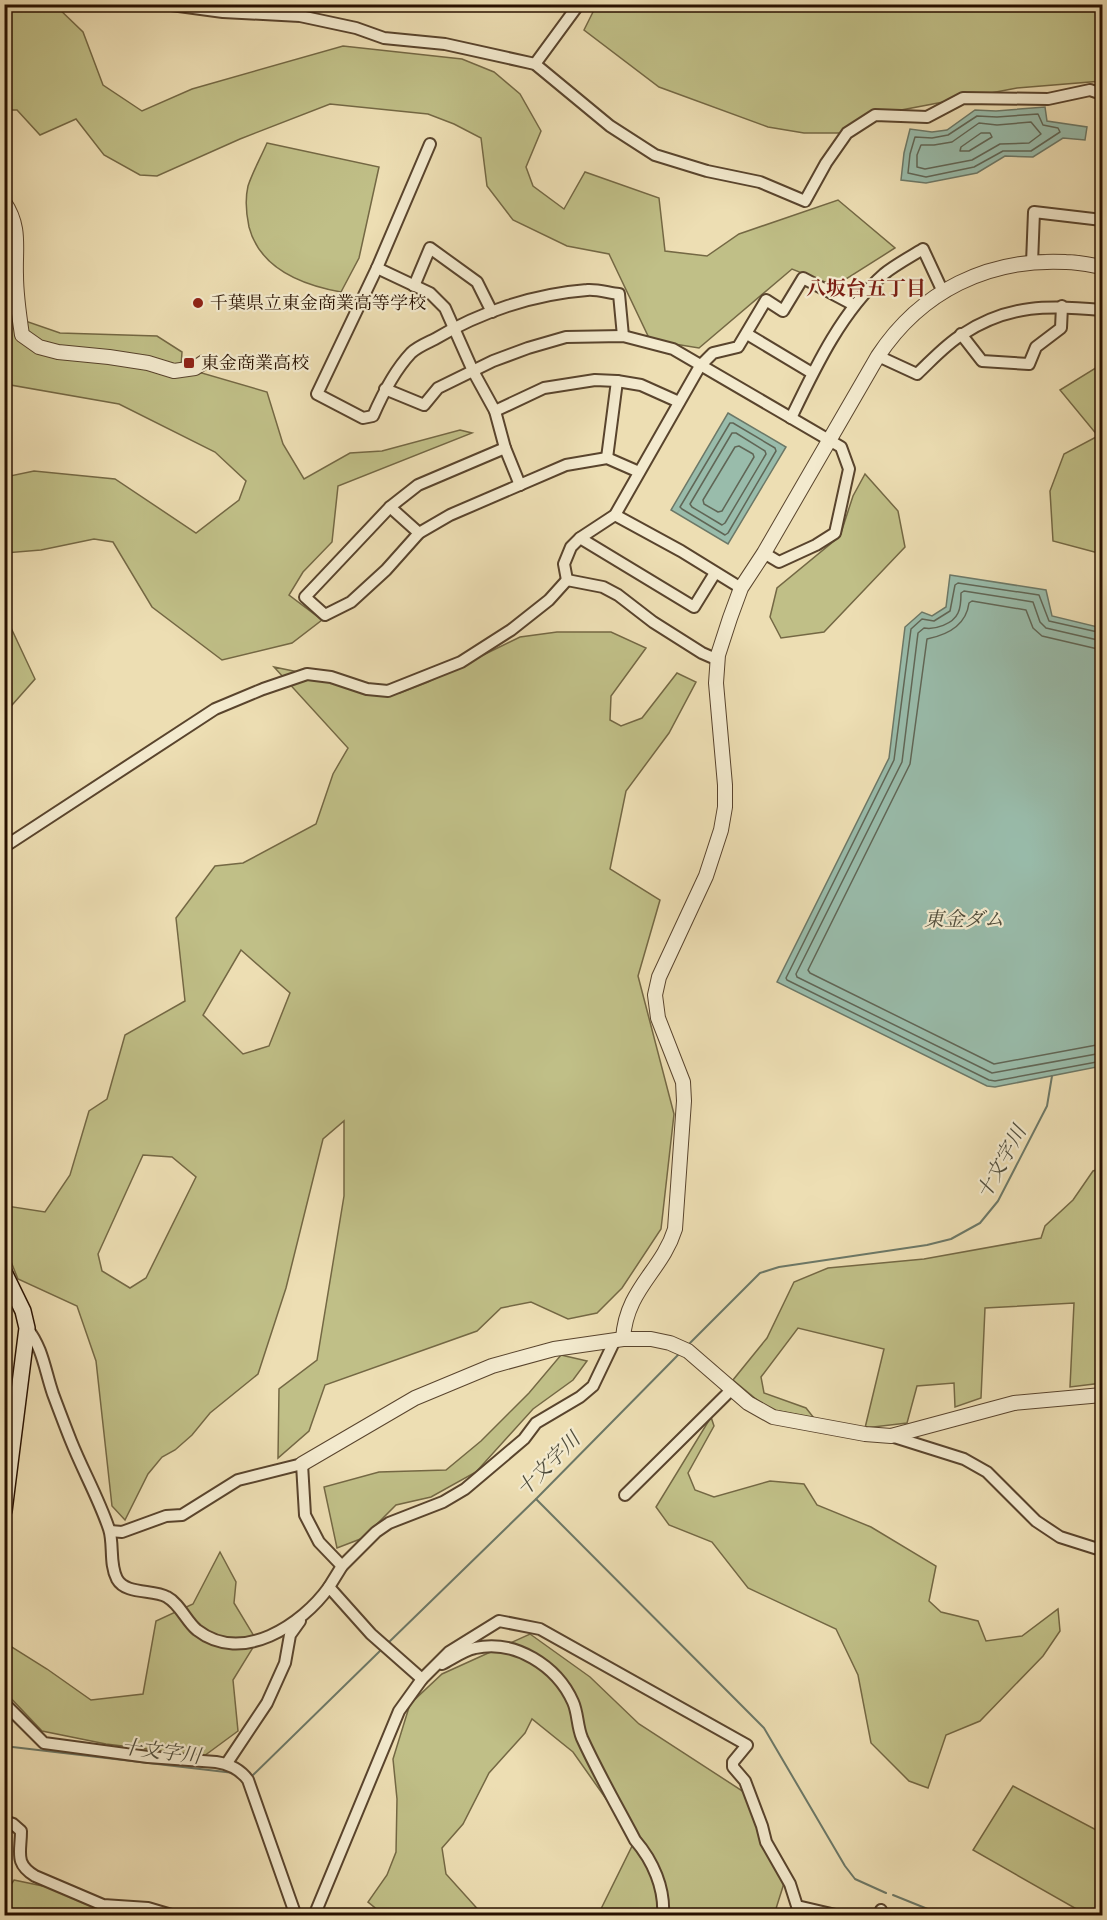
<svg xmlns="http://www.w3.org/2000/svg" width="1107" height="1920" viewBox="0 0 1107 1920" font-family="'IM FELL French Canon','Noto Serif JP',serif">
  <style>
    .green { fill: #c0bf87; stroke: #746844; stroke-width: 1.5; fill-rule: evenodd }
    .water { fill: #99bcab; stroke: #6c7867; stroke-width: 1.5 }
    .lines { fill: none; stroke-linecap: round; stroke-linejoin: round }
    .shore { stroke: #606656; stroke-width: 1.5 }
    .stream { stroke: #6c7867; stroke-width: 2 }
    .minor-casing { stroke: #59442d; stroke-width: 14 }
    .tertiary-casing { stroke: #59442d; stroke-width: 16 }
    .secondary-casing { stroke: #281100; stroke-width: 18 }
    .minor { stroke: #f3eace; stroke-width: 10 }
    .tertiary { stroke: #f3eace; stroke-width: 14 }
    .secondary { stroke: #f3eace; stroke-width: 15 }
    .poi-dot { fill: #8f2418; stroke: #f3eace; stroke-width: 2 }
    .labels { text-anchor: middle; stroke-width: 4.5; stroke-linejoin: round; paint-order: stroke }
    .poi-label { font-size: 18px; fill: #281100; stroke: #f3eace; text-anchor: start }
    .neighbourhood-label { font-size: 20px; font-weight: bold; fill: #7a1f14; stroke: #f3eace }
    .water-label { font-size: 20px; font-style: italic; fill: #504d3c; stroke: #f3eace }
  </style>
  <rect width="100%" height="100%" fill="#eddeb3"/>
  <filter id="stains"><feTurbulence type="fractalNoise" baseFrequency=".00333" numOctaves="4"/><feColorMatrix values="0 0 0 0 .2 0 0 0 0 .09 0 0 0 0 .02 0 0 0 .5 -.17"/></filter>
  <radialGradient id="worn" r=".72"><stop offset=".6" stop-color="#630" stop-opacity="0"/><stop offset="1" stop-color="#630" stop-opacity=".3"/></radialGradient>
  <!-- green -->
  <g class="green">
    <path d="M597 4 1102 5V81L1017 88 875 115 847 133H804L768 127 659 87 584 30Z"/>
    <path d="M5 5H55L83 32 103 85 142 111 192 89 343 46 462 59 494 72 520 94 541 131 526 167 533 186 564 209 585 172 659 198 665 251 707 256 739 234 838 200 895 248 835 286 792 269 699 348 650 340 609 254 567 246 513 220 487 186 481 138 454 124 428 114 330 104 240 139 157 176 140 175 104 155 76 119 40 135 17 110H5Z"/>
    <path d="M267 143 379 167 359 258 341 292C302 285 260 269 249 227 246 213 245 199 248 186 253 171 261 157 267 143Z"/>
    <path d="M4 308 5 314 60 333 157 336 182 352 181 367 267 392 283 444 304 479 350 453 382 451 460 430 472 433 338 486 332 542 303 572 289 595 322 620 292 643 222 660 152 607 113 542 94 539 41 550 5 553V477L34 471 115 479 196 533 239 500 246 481 215 452 119 404 5 384Z"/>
    <path d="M1102 364V554L1053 541 1050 491 1064 454 1098 436 1060 390Z"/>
    <path d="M865 474 898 511 905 547 824 632 781 638 770 617 777 588 840 536 853 496Z"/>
    <path d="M5 615 35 679 5 713H4Z"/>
    <path d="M557 632H611L646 648 611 696 610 720 621 726 642 718 677 673 696 682 669 733 626 791 610 869 660 900 638 976 674 1114 661 1229 622 1288 597 1313 568 1319 531 1302 501 1308 477 1331 325 1385 309 1431 278 1458 279 1389 317 1360 344 1196V1121L323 1139 286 1288 258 1374 210 1413 192 1435 175 1450 162 1457 148 1474 125 1520 112 1506 96 1361 77 1306 18 1279C6 1250 0 1237 7 1206L45 1212 70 1175 89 1111 107 1099 125 1035 185 1001 176 918 215 866 243 863 316 824 333 774 348 748 274 667 400 693 428 682 520 637ZM241 950 290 993 269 1046 243 1054 203 1015ZM143 1155 172 1157 196 1177 146 1278 130 1288 102 1271 98 1254Z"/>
    <path d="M1102 1168V1383L1070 1387 1074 1303 985 1308 981 1398 955 1407 954 1383 917 1386 907 1423 865 1428 884 1349 798 1328 761 1377 764 1393 806 1408 814 1418 768 1409 733 1380 767 1338 794 1282 828 1268 924 1259 1041 1238 1045 1226 1073 1200 1093 1171Z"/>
    <path d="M561 1355 587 1361 573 1380 533 1409 476 1472 431 1497 396 1505 363 1538 337 1548 324 1487 379 1472 446 1470 481 1441 529 1393Z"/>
    <path d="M711 1417 714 1426 688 1473 695 1490 714 1497 770 1481 804 1484 817 1505 871 1527 936 1566 929 1601 941 1612 978 1621 986 1641 1022 1636 1058 1609 1060 1631 1043 1656 980 1721 946 1735 928 1788 909 1781 871 1743 858 1675 836 1629 748 1588 712 1542 669 1525 656 1507Z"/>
    <path d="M220 1552 236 1582 234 1603 257 1641 233 1680 238 1731 204 1756 106 1744 42 1731 5 1692 4 1642 47 1669 91 1700 143 1694 156 1621 193 1604Z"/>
    <path d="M530 1634 590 1677 639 1724 747 1794 785 1880 774 1915H598L635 1840 573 1752 532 1719 525 1733 489 1773 463 1824 442 1848 446 1874 483 1915H384L368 1902 387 1875 396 1852 397 1799 393 1759 410 1704 442 1674Z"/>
    <path d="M1013 1786 1102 1833V1915H1087L973 1850Z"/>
    <path d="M14 1880 57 1889 112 1911 129 1915 5 1916V1894Z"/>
  </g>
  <!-- water -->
  <g class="water">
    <path d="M1045 107 1047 121 1087 127 1085 140 1063 138 1033 157 1005 156 977 173 926 183 901 180 904 153 910 129 932 132 947 130 975 110 996 111Z"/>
    <path d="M728 413 786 447 728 544 671 510Z"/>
    <path d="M950 575 1046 590 1052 616 1102 628V1066L995 1087 987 1086 777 982 889 758 905 627 922 612 932 616 946 607Z"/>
  </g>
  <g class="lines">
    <!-- shore -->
    <g class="shore">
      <path d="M1038 114 1043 125 1058 128 1060 132 1031 151H1003L974 167 926 177 908 173 910 154 915 137 932 138 948 135 977 116 997 117Z"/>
      <path d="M1031 122 1041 134 1029 143 1000 144 972 160 925 169 917 167V155L921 145H934L952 142 979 123 997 125Z"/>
      <path d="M981 133H990L992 137 969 151H960L961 147Z"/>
      <path d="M730 423H733L775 448 776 451 728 533 725 535 682 509 680 507Z"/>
      <path d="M732 433H736L765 451 766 454 725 523 722 525 692 507 690 504Z"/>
      <path d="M739 446 753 454 754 457 722 511 718 512 704 504 703 500 735 447Z"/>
      <path d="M1102 633 1049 621 1039 595 958 583 955 585 950 611 934 621 922 619 911 629 894 760 786 978 787 980 989 1080 995 1081 1102 1061"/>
      <path d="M1102 641 1046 628 1040 622 1033 602 964 591 961 593C961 599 961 607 958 613 953 624 935 630 924 628L918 633 902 762 796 974 797 977 992 1073 1102 1053"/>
      <path d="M1102 650 1042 636 1033 628 1026 610 972 601 969 603C966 626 947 635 927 639L910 764 808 970 810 973 994 1064 1102 1044"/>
    </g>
    <!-- stream -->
    <g class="stream">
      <path d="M687 1346 760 1273 779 1267 927 1245 951 1239 980 1223 998 1201 1047 1106 1052 1076"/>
      <path d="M536 1499 764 1728 845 1866 855 1879 886 1893"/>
      <path d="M387 1644 536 1499 679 1354"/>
      <path d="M4 1746 234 1773"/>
      <path d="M249 1775H253L383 1648"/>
      <path d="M893 1895 945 1916"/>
    </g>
    <defs>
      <g id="minor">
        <path d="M164 4 223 12 300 16 356 28 384 38 445 44 535 64 610 126 655 155 707 171 760 182 805 201 826 163 847 133 875 115 927 117 963 98 1048 99 1090 90 1102 94"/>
        <path d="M535 64 579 4"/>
        <path d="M430 144 377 268 317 394 363 418 373 416C383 393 394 371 411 353 417 347 427 343 435 339 480 312 534 294 587 290 597 289 609 293 619 294L623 336"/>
        <path d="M1032 263 1034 212 1102 220"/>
        <path d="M377 268 430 293 445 308 473 371 495 411 505 448 520 485"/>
        <path d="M414 286 430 248 477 282 492 312"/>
        <path d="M747 334 812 373"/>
        <path d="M961 334 982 361 1029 364 1036 347 1061 328 1062 306"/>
        <path d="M878 356 917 374C931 361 946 344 963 334 1009 304 1050 305 1102 310"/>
        <path d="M385 389 424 405 438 388 493 361 528 348 566 337 623 336 673 349 841 447 849 469 835 533 816 545 779 562 764 553"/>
        <path d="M495 411 544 388 595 380 617 381 641 385 679 402"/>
        <path d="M791 418C815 368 841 312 884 274 895 265 910 257 923 249L943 292"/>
        <path d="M505 448 418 485 390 507 305 597 325 615 351 602 386 570 419 533 450 515 566 465 607 458 639 472"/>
        <path d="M607 458 617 381"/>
        <path d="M390 507 419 533"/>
        <path d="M615 515 681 551 741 588"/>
        <path d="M580 538 694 607 715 573"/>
        <path d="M567 580 564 564 571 547 580 538 615 515 700 366 713 353 738 347 766 300 783 311 803 278 854 305"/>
        <path d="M567 580 603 587 618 595 653 622 702 653 718 660"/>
        <path d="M4 847 215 709 263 689 307 674 331 677 367 689 388 691 461 662 511 630 549 600 567 580"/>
        <path d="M27 1328C43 1348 45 1371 53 1394 59 1410 65 1426 71 1441 83 1471 99 1499 109 1529 114 1544 109 1564 117 1579 126 1595 153 1589 167 1597 180 1604 186 1621 197 1630 242 1665 302 1625 329 1587L371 1634 422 1679"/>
        <path d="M891 1436 964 1459 987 1472 1036 1521 1060 1537 1101 1550 1102 1553"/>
        <path d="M625 1495 732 1389"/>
        <path d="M110 1531 122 1532 166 1516 182 1515 238 1480 302 1464 305 1515 319 1542 342 1566"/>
        <path d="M329 1587 342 1566 376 1532 389 1523 443 1502 465 1489 524 1439 536 1423 580 1397 593 1386 615 1340"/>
        <path d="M442 1664C452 1659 464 1650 475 1648 515 1639 557 1666 573 1702 578 1713 577 1726 582 1738 598 1773 617 1806 635 1840 653 1861 665 1888 663 1916"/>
        <path d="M4 1703 44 1743 148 1757 216 1762C229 1764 240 1769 248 1780L296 1916"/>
        <path d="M227 1763 267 1703 285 1663 290 1635 300 1621"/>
        <path d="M4 1821 13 1824 21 1831C21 1853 14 1863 35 1876L103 1905 148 1908 175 1916"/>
        <path d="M314 1916 399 1711 422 1679 449 1652 499 1621 540 1629 747 1745 733 1762V1767L745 1781 762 1826 766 1842 790 1884 797 1906 840 1916"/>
        <path d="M880 1916 881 1910"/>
      </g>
      <g id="tertiary">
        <path d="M4 202C21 227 15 247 16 275 16 295 19 315 22 335L39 347 58 352 109 357 148 363 174 371 195 368 204 362"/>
        <path d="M623 1339C626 1289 662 1271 675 1229L684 1101 683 1082 658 1018 655 995 659 977 706 876 721 830 725 807V785L716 683 718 655 730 618 741 588 764 553 878 356C921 291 988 258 1066 262 1078 262 1091 265 1102 267"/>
        <path d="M302 1464 415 1398 492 1366 554 1349 623 1339H651L670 1343 688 1351 748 1403 773 1417 865 1434 891 1436 1014 1403 1102 1395"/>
      </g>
      <path id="secondary" d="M4 1272 23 1311 27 1328 4 1511"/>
    </defs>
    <!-- minor casing -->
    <use href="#minor" class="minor-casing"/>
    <!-- tertiary casing -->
    <use href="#tertiary" class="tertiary-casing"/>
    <!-- secondary casing -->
    <use href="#secondary" class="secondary-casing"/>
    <!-- minor -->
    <use href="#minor" class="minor"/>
    <!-- tertiary -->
    <use href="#tertiary" class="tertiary"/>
    <!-- secondary -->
    <use href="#secondary" class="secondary"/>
  </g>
  <!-- markers -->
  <g class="poi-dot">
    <circle cx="198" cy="303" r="6"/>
    <rect x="183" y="357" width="12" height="12" rx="3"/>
  </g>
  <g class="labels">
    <!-- poi labels -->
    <g class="poi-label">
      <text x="210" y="309">千葉県立東金商業高等学校</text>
      <text x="201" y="369">東金商業高校</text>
    </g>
    <!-- neighbourhood labels -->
    <g class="neighbourhood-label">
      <text x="866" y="295">八坂台五丁目</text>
    </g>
    <!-- water labels -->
    <g class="water-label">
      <text x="964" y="926">東金ダム</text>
      <text transform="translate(1001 1162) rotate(-61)" y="7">十文字川</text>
      <text transform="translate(548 1464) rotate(-45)" y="7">十文字川</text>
      <text transform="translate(161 1751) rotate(7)" y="7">十文字川</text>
    </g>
  </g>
  <!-- margin -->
  <rect width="1107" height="1920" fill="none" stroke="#eddeb3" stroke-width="24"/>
  <rect x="6" y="6" width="1095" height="1908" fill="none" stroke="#281100" stroke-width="3"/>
  <rect x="12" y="12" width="1083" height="1896" fill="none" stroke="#281100" stroke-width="1.5"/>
  <rect width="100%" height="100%" filter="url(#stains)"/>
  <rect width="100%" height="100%" fill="url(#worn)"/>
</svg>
